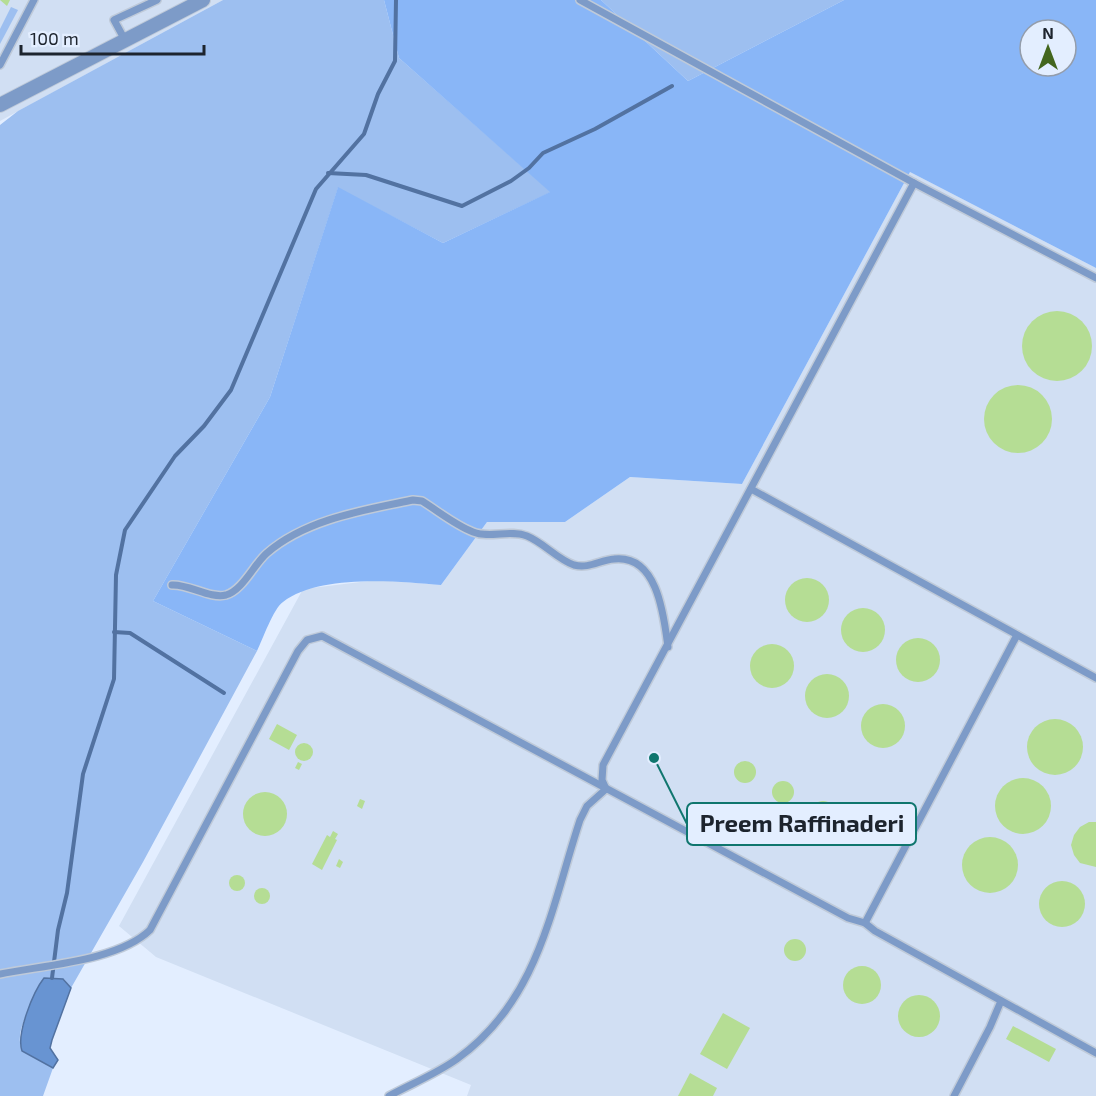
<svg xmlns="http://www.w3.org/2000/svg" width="1096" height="1096" viewBox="0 0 1096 1096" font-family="'Exo 2',sans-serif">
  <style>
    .built { fill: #d1dff3 }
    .green { fill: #9dbff0 }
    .forest { fill: #89b6f7; fill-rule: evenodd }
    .water { fill: #6894d2; stroke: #5272a1; stroke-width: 1.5 }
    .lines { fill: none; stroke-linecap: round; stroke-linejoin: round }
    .stream { stroke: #5272a1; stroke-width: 4 }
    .building { fill: #b5dd94 }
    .service-casing { stroke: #bfcad9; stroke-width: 10 }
    .minor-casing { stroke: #bfcad9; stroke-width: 16 }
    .service { stroke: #7d9bc8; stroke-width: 7 }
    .minor { stroke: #7d9bc8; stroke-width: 14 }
    .leader { fill: none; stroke: #0f766e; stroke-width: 2 }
    .callout-dot { fill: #0f766e; stroke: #e3eeff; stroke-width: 2 }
    .callout { fill: #e3eeff; stroke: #0f766e; stroke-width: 2 }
    .callout-label { font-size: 24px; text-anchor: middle; font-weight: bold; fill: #1d242e }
  </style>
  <rect width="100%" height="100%" fill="#e3eeff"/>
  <!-- built -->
  <g class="built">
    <path d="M0 0H223L0 121Z"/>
    <path d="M910 172 1096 268V1096H467L471 1085 156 957 119 926 303 589 377 580 441 585 487 522H565L630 477 742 484Z"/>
  </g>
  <!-- green -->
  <g class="green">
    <path d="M223 0H384L399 58 551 192 443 243 338 188 270 397 153 601 257 651 143 862 71 988 64 979 39 985C34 1006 13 1028 22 1051L53 1068 43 1096H0V125L18 111Z"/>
    <path d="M601 0H844L688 81Z"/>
    <path d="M11 7 18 10 0 44V29Z"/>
  </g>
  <!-- forest -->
  <path class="forest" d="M384 0H601L688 81 844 0H1096V268L910 172 742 484 630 477 565 522H487L441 585C397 581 318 574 283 602 273 609 263 639 257 651L153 601 270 397 338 187 443 243 550 192 399 58ZM1030 30H1066V66H1030Z"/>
  <!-- water -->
  <path class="water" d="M44 978 63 979 71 988 52 1040 50 1048 58 1060 53 1068 22 1051C16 1034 33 992 44 978Z"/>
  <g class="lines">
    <!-- stream -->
    <g class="stream">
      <path d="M328 173 366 175 462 206 511 181 529 168 543 153 595 129 672 86"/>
      <path d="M114 632 130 633 224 693"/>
      <path d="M52 978 58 930 67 893 83 774 114 679 116 575 125 530 175 456 204 426 231 390 316 189 364 134 378 94 395 61 396 0"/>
    </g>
  </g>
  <!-- building -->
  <g class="building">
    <path d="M0 0H10L7 6Z"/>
    <circle cx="1057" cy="346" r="35"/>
    <circle cx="1018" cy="419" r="34"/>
    <circle cx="807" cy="600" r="22"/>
    <circle cx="863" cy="630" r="22"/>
    <circle cx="918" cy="660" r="22"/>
    <circle cx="772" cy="666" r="22"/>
    <circle cx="827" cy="696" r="22"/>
    <circle cx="883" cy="726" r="22"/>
    <circle cx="1055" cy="747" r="28"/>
    <path d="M277 724 297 735 289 750 269 739Z"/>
    <circle cx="304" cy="752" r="9"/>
    <circle cx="745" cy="772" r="11"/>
    <path d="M298 762 302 764 299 770 295 768Z"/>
    <circle cx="1023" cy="806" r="28"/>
    <circle cx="783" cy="792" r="11"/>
    <circle cx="265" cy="814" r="22"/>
    <path d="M360 799 365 801 362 809 357 806Z"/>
    <circle cx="823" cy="812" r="11"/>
    <path d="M1089 822H1096V867L1080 863 1074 855 1071 845 1074 835 1080 827Z"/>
    <path d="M333 831 338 834 335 839 337 840 322 870 312 864 327 835 330 837Z"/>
    <circle cx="990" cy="865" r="28"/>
    <path d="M339 859 343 862 340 868 336 866Z"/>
    <circle cx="237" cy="883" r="8"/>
    <circle cx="1062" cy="904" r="23"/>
    <circle cx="262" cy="896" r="8"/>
    <circle cx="795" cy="950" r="11"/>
    <circle cx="862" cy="985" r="19"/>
    <circle cx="919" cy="1016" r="21"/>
    <path d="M723 1013 750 1028 727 1069 700 1054Z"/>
    <path d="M1013 1026 1056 1049 1049 1062 1006 1039Z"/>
    <path d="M690 1073 717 1088 713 1096H678Z"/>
  </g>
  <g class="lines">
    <defs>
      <g id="service">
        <path d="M580 0 914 183 1096 278"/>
        <path d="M126 42 114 20 157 0"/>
        <path d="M0 65 34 0"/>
        <path d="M751 489 1096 678"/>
        <path d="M172 585C189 584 210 599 226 595 243 590 254 564 267 553 306 519 365 510 413 500L422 501C438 511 455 525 473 532 490 539 510 529 527 536 544 543 557 559 574 565 589 569 600 560 614 559 658 554 664 617 668 647"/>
        <path d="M865 923 1017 635"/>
        <path d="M0 974C44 965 118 961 150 930L298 651 307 640 322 636 848 918 865 923 875 931 1096 1053"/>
        <path d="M389 1096C411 1084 436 1074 457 1059 539 1000 551 908 580 820L587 806 606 789 602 780 603 765 914 183"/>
        <path d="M954 1096 990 1027 1001 1001"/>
      </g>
      <path id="minor" d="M0 105 203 0"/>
    </defs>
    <!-- service casing -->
    <use href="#service" class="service-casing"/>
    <!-- minor casing -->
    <use href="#minor" class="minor-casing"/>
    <!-- service -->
    <use href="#service" class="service"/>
    <!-- minor -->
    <use href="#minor" class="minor"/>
  </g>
  <!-- callouts -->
  <path class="leader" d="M654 758L687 824"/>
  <circle class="callout-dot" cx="654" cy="758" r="6"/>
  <rect class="callout" x="687" y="803" width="229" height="42" rx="6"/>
  <g class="callout-label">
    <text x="802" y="832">Preem Raffinaderi</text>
  </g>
  <!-- north arrow -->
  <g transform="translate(1048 48)"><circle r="28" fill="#e3eeff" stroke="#949dab" stroke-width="1.5"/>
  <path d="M0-4.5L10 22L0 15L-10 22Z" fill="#43661e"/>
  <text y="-9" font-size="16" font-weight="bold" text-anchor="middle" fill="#1d242e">N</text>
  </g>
  <!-- scale -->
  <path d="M21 45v9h183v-9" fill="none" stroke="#1d242e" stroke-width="3"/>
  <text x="30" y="45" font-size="18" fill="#1d242e" stroke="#e3eeff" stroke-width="4.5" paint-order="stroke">100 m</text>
</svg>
